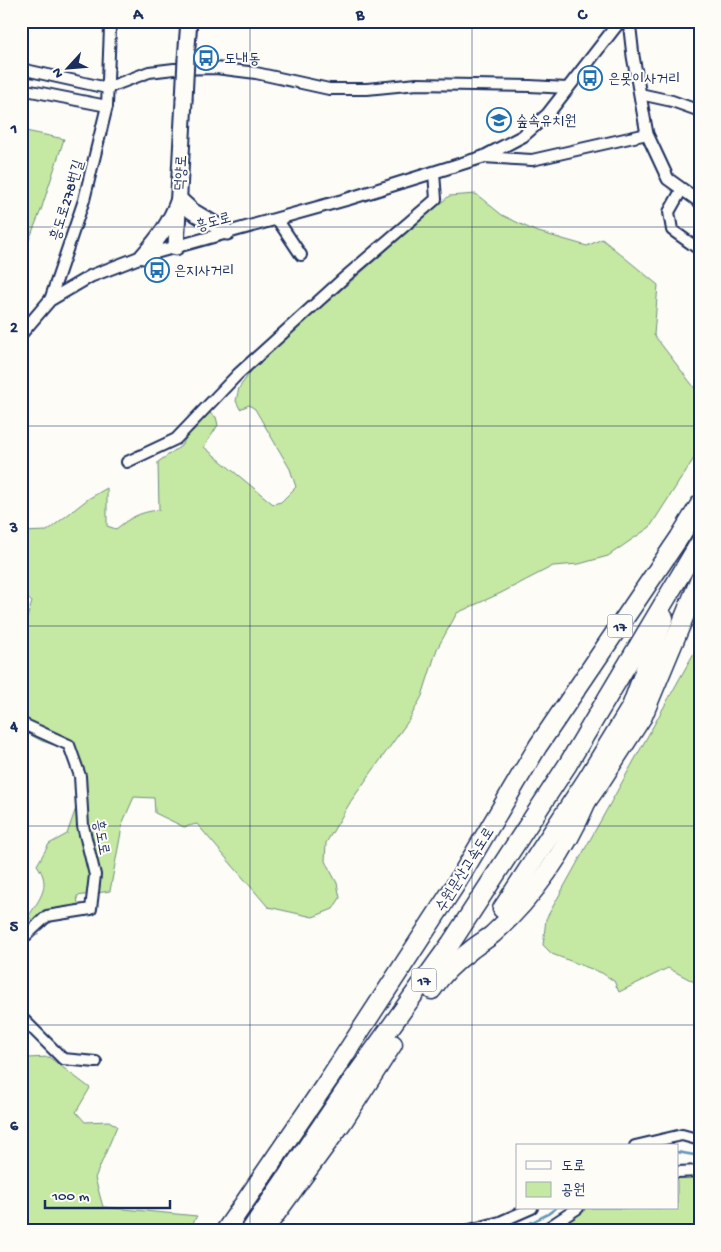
<svg xmlns="http://www.w3.org/2000/svg" width="721" height="1252" viewBox="0 0 721 1252" font-family="'Gochi Hand','Poor Story',sans-serif">
  <style>
    .green { fill: #c5e8a2; stroke: #708c80 }
    .lines { fill: none; stroke-linecap: round; stroke-linejoin: round }
    .stream { stroke: #6094b5; stroke-width: 2.5 }
    .minor-casing { stroke: #1b2f5e; stroke-width: 14 }
    .tertiary-casing { stroke: #1b2f5e; stroke-width: 15 }
    .primary-casing { stroke: #1b2f5e; stroke-width: 19 }
    .motorway-casing { stroke: #1b2f5e; stroke-width: 21 }
    .minor { stroke: #fdfcf7; stroke-width: 10 }
    .tertiary { stroke: #fdfcf7; stroke-width: 11 }
    .primary { stroke: #fdfcf7; stroke-width: 15 }
    .motorway { stroke: #fdfcf7; stroke-width: 18 }
    .primary-bridge-casing { stroke: #1b2f5e; stroke-width: 19; stroke-linecap: butt }
    .primary-bridge { stroke: #fdfcf7; stroke-width: 15 }
    .grid { fill: none; stroke: #1b2f5e; stroke-width: 1; stroke-opacity: 0.55 }
    .labels { text-anchor: middle; stroke-width: 4; stroke-linejoin: round; paint-order: stroke }
    .shield { fill: #fdfcf7; stroke: #5f6c8c; stroke-width: 1 }
    .shield-label { font-size: 14px; font-weight: bold; fill: #1b2f5e }
    .poi-label { font-size: 15px; fill: #1b2f5e; stroke: #fdfcf7; text-anchor: start }
    .street-label { font-size: 15px; fill: #1b2f5e; stroke: #fdfcf7 }
    .neatline { fill: none; stroke: #1b2f5e; stroke-width: 2 }
    .grid-label { font-size: 16px; text-anchor: middle; font-weight: bold; fill: #1b2f5e }
  </style>
  <rect width="100%" height="100%" fill="#fdfcf7"/>
  <filter id="ink" filterUnits="userSpaceOnUse"><feTurbulence type="fractalNoise" baseFrequency=".02" numOctaves="2"/><feDisplacementMap in="SourceGraphic" scale="10" xChannelSelector="R" yChannelSelector="G"/><feConvolveMatrix kernelMatrix="1 2 1 2 8 2 1 2 1" color-interpolation-filters="sRGB"/></filter>
  <g filter="url(#ink)">
    <!-- green -->
    <g class="green">
      <path d="M21 130 64 139 41 210 21 260Z"/>
      <path d="M476 194 502 215 535 231 587 246 602 239 658 285 654 335 700 395V449L650 527 608 556 579 564 553 566 501 593 457 613 437 649 422 696 409 720 351 801 326 843 325 861 337 883 340 898 333 909 313 917 268 907 197 824 184 827 155 813 154 798 134 797 123 822 110 891 77 896 78 904 73 911H60L51 923H37L28 917C40 898 52 886 37 865L49 844 67 834 76 808 75 777 63 748 42 741 21 730V636L32 602 21 592V532L47 531 88 499 107 488V526L116 529C131 517 140 512 159 510L158 462 181 446 201 415 208 412 216 417 218 425 204 447 273 504 281 502 296 487 290 469 255 409 249 405 240 409 236 401 239 388 256 364 449 196Z"/>
      <path d="M700 642V985L668 968 619 992 614 981 602 973 552 954 543 945 546 919Z"/>
      <path d="M49 1057 90 1088 76 1112 85 1122 109 1121 117 1126 95 1178 103 1207 197 1216 188 1231H21V1065L27 1058Z"/>
      <path d="M677 1173H700V1231H550L585 1208H677Z"/>
    </g>
    <g class="lines">
      <!-- stream -->
      <g class="stream">
        <path d="M677 1152 700 1156"/>
        <path d="M514 1231 548 1214 556 1208"/>
      </g>
      <defs>
        <g id="minor">
          <path d="M21 69 107 88 149 72 174 69 216 68 256 73 329 89H367L417 84 530 86 567 88"/>
          <path d="M21 89 107 106"/>
          <path d="M640 94 672 101 700 111"/>
          <path d="M483 157 532 160 647 134"/>
          <path d="M682 189 669 212 672 230 700 250"/>
          <path d="M277 219 301 255"/>
          <path d="M50 300 84 200 107 106 110 27 113 21"/>
          <path d="M127 462 176 439 238 374 345 277 436 199 434 173"/>
          <path d="M21 723 69 745 80 776 83 826 95 875 91 909 47 916 21 940"/>
          <path d="M21 1017 63 1059 96 1062"/>
          <path d="M635 1146 682 1135 700 1140"/>
          <path d="M677 1172 700 1171"/>
          <path d="M466 1231 500 1222 532 1208"/>
          <path d="M543 1231 578 1208"/>
        </g>
        <g id="tertiary">
          <path d="M629 21 633 56 647 134 668 179 700 202"/>
          <path d="M21 334 50 300 91 276 143 256 348 199 483 157 523 136 547 115 620 21"/>
        </g>
        <g id="primary">
          <path d="M186 59 189 21"/>
          <path d="M176 247 184 100"/>
          <path d="M143 256C159 238 171 222 179 199L192 211 227 232"/>
        </g>
        <g id="motorway">
          <path d="M579 808 587 801 599 784 643 716 700 579"/>
          <path d="M502 909 587 779 631 707 664 618"/>
          <path d="M432 990C442 974 456 961 471 950 478 944 486 940 493 934 533 898 566 851 587 801"/>
          <path d="M270 1222 342 1123 393 1044"/>
          <path d="M225 1231 329 1079 456 884 538 746 679 538 700 504"/>
          <path d="M250 1231 351 1082 451 943 568 764 700 542"/>
        </g>
      </defs>
      <!-- minor casing -->
      <use href="#minor" class="minor-casing"/>
      <!-- tertiary casing -->
      <use href="#tertiary" class="tertiary-casing"/>
      <!-- primary casing -->
      <use href="#primary" class="primary-casing"/>
      <!-- motorway casing -->
      <use href="#motorway" class="motorway-casing"/>
      <!-- minor -->
      <use href="#minor" class="minor"/>
      <!-- tertiary -->
      <use href="#tertiary" class="tertiary"/>
      <!-- primary -->
      <use href="#primary" class="primary"/>
      <!-- motorway -->
      <use href="#motorway" class="motorway"/>
      <defs>
        <path id="primary-bridge" d="M184 100 186 59"/>
      </defs>
      <!-- primary-bridge casing -->
      <use href="#primary-bridge" class="primary-bridge-casing"/>
      <!-- primary-bridge -->
      <use href="#primary-bridge" class="primary-bridge"/>
    </g>
  </g>
  <!-- grid -->
  <path class="grid" d="M250 21V1231M472 21V1231M21 227H700M21 426H700M21 626H700M21 826H700M21 1025H700"/>
  <!-- icons -->
  <defs>
    <symbol id="bus-ring" viewBox="-11 -11 22 22"><circle r="9.5" fill="#fdfcf7" stroke="#1f6fb2" stroke-width="1.5"/><path d="M-5-6H5V4H4V6H2V4H-2V6H-4V4H-5ZM-3.5-4V0h7V-4ZM-3.5 1.2v1.5H-2V1.2ZM2 1.2v1.5H3.5V1.2Z" fill="#1f6fb2"/></symbol>
    <symbol id="school-ring" viewBox="-11 -11 22 22"><circle r="9.5" fill="#fdfcf7" stroke="#1f6fb2" stroke-width="1.5"/><path d="M0-5L7-2L0 1L-7-2ZM-4 1L0 2.5L4 1V4Q0 6-4 4Z" fill="#1f6fb2"/></symbol>
  </defs>
  <g fill-rule="evenodd">
    <use href="#bus-ring" x="192" y="44" width="28" height="28"/>
    <use href="#bus-ring" x="576" y="64" width="28" height="28"/>
    <use href="#school-ring" x="485" y="106" width="28" height="28"/>
    <use href="#bus-ring" x="143" y="256" width="28" height="28"/>
  </g>
  <g class="labels">
    <!-- shield labels -->
    <g class="shield">
      <rect x="607.5" y="614.5" width="25" height="23" rx="4"/>
      <rect x="411.5" y="968.5" width="25" height="23" rx="4"/>
    </g>
    <g class="shield-label">
      <text x="620" y="631">17</text>
      <text x="424" y="985">17</text>
    </g>
    <!-- poi labels -->
    <g class="poi-label">
      <text x="224" y="63">도내동</text>
      <text x="608" y="83">은못이사거리</text>
      <text x="516" y="125">숲속유치원</text>
      <text x="174" y="275">은지사거리</text>
    </g>
    <!-- street labels -->
    <g class="street-label">
      <text transform="translate(180 173) rotate(-87)" y="5">덕양로</text>
      <text transform="translate(66 200) rotate(-73)" y="5">흥도로278번길</text>
      <text transform="translate(213 221) rotate(-16)" y="5">흥도로</text>
      <text transform="translate(102 837) rotate(79)" y="5">흥도로</text>
      <text transform="translate(464 869) rotate(-58)" y="5">수원문산고속도로</text>
    </g>
  </g>
  <!-- margin -->
  <rect width="721" height="1252" fill="none" stroke="#fdfcf7" stroke-width="55"/>
  <!-- legend -->
  <rect x="516" y="1144" width="162" height="65" fill="#fdfcf7" stroke="#a3aaba"/>
  <rect x="526" y="1161" width="25" height="8" fill="#fdfcf7" stroke="#a3aaba"/>
  <text x="561" y="1170" font-size="15" fill="#1b2f5e">도로</text>
  <rect x="526" y="1182" width="25" height="15" fill="#c5e8a2" stroke="#a3aaba"/>
  <text x="561" y="1194" font-size="15" fill="#1b2f5e">공원</text>
  <!-- north arrow -->
  <g transform="translate(68 68) rotate(244)" stroke="#fdfcf7" stroke-width="4" paint-order="stroke">
  <path d="M0-4L9 19L0 12L-9 19Z" fill="#1b2f5e"/>
  <text y="-8" font-size="14" font-weight="bold" text-anchor="middle" fill="#1b2f5e">N</text>
  </g>
  <!-- scale -->
  <path d="M45 1200v8h125v-8" fill="none" stroke="#1b2f5e" stroke-width="2.5"/>
  <text x="52" y="1200" font-size="15" fill="#1b2f5e" stroke="#fdfcf7" stroke-width="4" paint-order="stroke">100 m</text>
  <rect x="28" y="28" width="666" height="1196" class="neatline"/>
  <g class="grid-label">
    <text x="138" y="19">A</text>
    <text x="360" y="19">B</text>
    <text x="582" y="19">C</text>
    <text x="14" y="133">1</text>
    <text x="14" y="332">2</text>
    <text x="14" y="532">3</text>
    <text x="14" y="731">4</text>
    <text x="14" y="931">5</text>
    <text x="14" y="1130">6</text>
  </g>
</svg>
